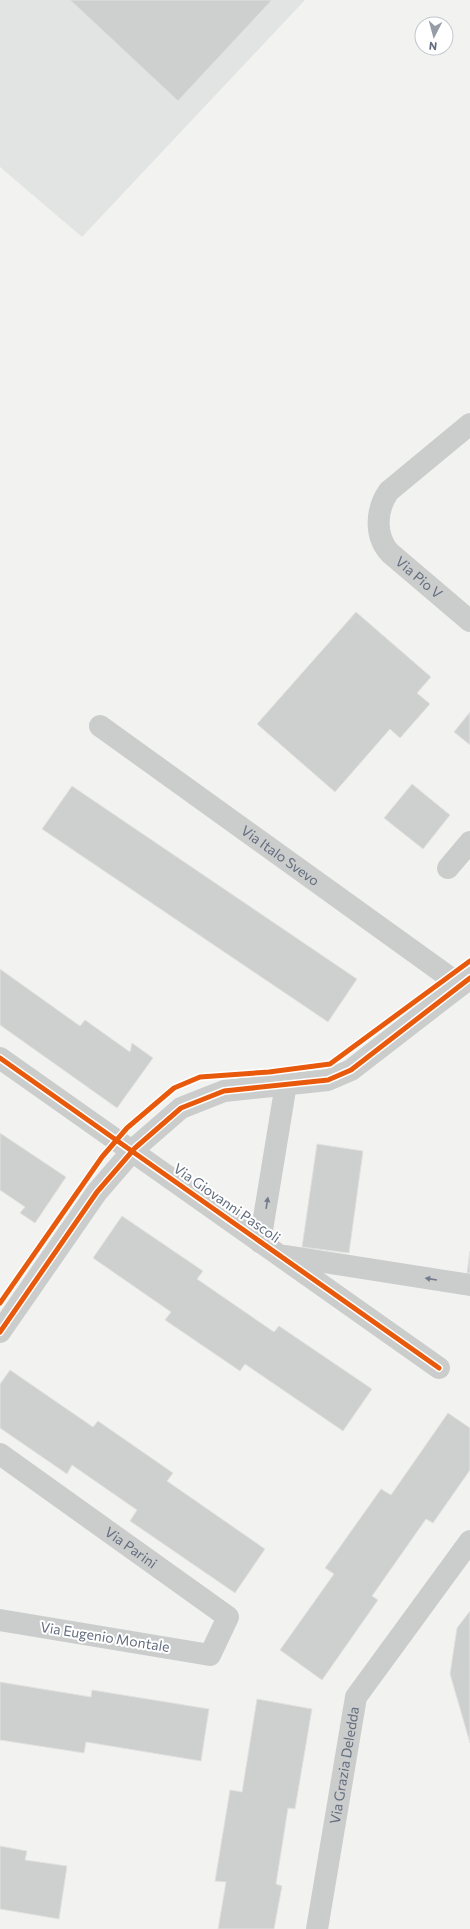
<svg xmlns="http://www.w3.org/2000/svg" width="470" height="1929" viewBox="0 0 470 1929" font-family="Commissioner,sans-serif">
  <style>
    .built { fill: #e2e4e3 }
    .building { fill: #cecfcf; stroke: #e2e2e0 }
    .lines { fill: none; stroke-linecap: round; stroke-linejoin: round }
    .minor { stroke: #cbcccc; stroke-width: 22 }
    .cycleway-casing { stroke: #fff; stroke-width: 8 }
    .cycleway { stroke: #e8590c; stroke-width: 5 }
    .oneway { fill: #737c8b }
    .labels { text-anchor: middle; stroke-width: 4; stroke-linejoin: round; paint-order: stroke }
    .street-label { font-size: 14px; fill: #646e7f; stroke: #fff }
  </style>
  <rect width="100%" height="100%" fill="#f2f3f1"/>
  <!-- built -->
  <path class="built" d="M0 0H305L82 237 0 167Z"/>
  <!-- building -->
  <g class="building">
    <path d="M70 0H272L178 101Z"/>
    <path d="M356 612 431 677 417 693 430 704 400 738 390 729 335 792 257 724Z"/>
    <path d="M470 712V745L454 732Z"/>
    <path d="M412 784 450 815 423 849 384 818Z"/>
    <path d="M72 786 357 979 328 1022 42 829Z"/>
    <path d="M0 969 80 1026 85 1020 130 1052 132 1043 153 1058 117 1108 0 1025Z"/>
    <path d="M0 1133 66 1177 35 1223 20 1213 25 1207 0 1190Z"/>
    <path d="M317 1144 363 1151 349 1253 302 1247Z"/>
    <path d="M122 1216 203 1271 197 1279 274 1332 279 1326 372 1389 343 1431 245 1364 240 1371 165 1320 171 1312 93 1258Z"/>
    <path d="M470 1251V1273H467Z"/>
    <path d="M10 1370 93 1427 98 1421 173 1473 167 1481 265 1549 235 1593 130 1521 137 1510 72 1465 67 1474 0 1428V1384Z"/>
    <path d="M448 1413 470 1428V1470L433 1523 426 1519 372 1596 378 1600 322 1680 280 1650 334 1574 325 1568 381 1489 391 1495Z"/>
    <path d="M470 1611V1743L450 1674 457 1628Z"/>
    <path d="M0 1682 91 1697 92 1690 209 1709 201 1761 86 1742 84 1753 0 1740Z"/>
    <path d="M257 1699 312 1709 295 1809 288 1808 276 1884 282 1886 274 1929H218L226 1882 215 1881 230 1790 242 1792Z"/>
    <path d="M0 1846 27 1851 25 1860 67 1866 59 1919 0 1909Z"/>
  </g>
  <g class="lines">
    <!-- minor -->
    <g class="minor">
      <path id="s1" d="M470 424 389 491C376 509 374 536 390 553L470 621"/>
      <path id="s2" d="M100 726 460 985"/>
      <path d="M448 868 470 842"/>
      <path d="M0 1058 439 1368"/>
      <path d="M260 1242 286 1084"/>
      <path d="M286 1256 470 1285"/>
      <path d="M0 1332 97 1192 135 1148 181 1108 224 1091 328 1080 351 1070 470 978"/>
      <path id="s3" d="M0 1454 228 1617 210 1655 0 1620"/>
      <path id="s4" d="M317 1929 356 1697 470 1541"/>
    </g>
    <defs>
      <g id="cycleway">
        <path d="M0 1058 439 1368"/>
        <path d="M0 1303 102 1157 127 1128 174 1088 200 1077 269 1072 330 1064 470 961"/>
        <path d="M0 1332 97 1192 135 1148 181 1108 224 1091 328 1080 351 1070 470 978"/>
      </g>
    </defs>
    <!-- cycleway casing -->
    <use href="#cycleway" class="cycleway-casing"/>
    <!-- cycleway -->
    <use href="#cycleway" class="cycleway"/>
  </g>
  <!-- one-way arrows -->
  <defs><path id="oneway-solid" d="M-6-.8H1V-3.2L6.5 0L1 3.2V.8H-6Z"/></defs>
  <g class="oneway">
    <use href="#oneway-solid" transform="translate(267 1203) rotate(-81)"/>
    <use href="#oneway-solid" transform="translate(431 1279) rotate(-171)"/>
  </g>
  <g class="labels">
    <!-- street labels -->
    <g class="street-label">
      <text dy="5" stroke="none"><textPath href="#s1" startOffset="210">Via Pio V</textPath></text>
      <text dy="5" stroke="none"><textPath href="#s2" startOffset="222">Via Italo Svevo</textPath></text>
      <text transform="translate(227 1203) rotate(35)" y="5">Via Giovanni Pascoli</text>
      <text dy="5" stroke="none"><textPath href="#s3" startOffset="161">Via Parini</textPath></text>
      <text transform="translate(105 1637) rotate(9)" y="5">Via Eugenio Montale</text>
      <text dy="5" stroke="none"><textPath href="#s4" startOffset="166">Via Grazia Deledda</textPath></text>
    </g>
  </g>
  <!-- north arrow -->
  <g transform="translate(434 36) rotate(186)"><circle r="19" fill="#ffffff" stroke="#c1c5cc"/>
  <path d="M0-3L7 15L0 10L-7 15Z" fill="#969da7"/>
  <text y="-6" font-size="11" font-weight="bold" text-anchor="middle" fill="#646e7f">N</text>
  </g>
</svg>
